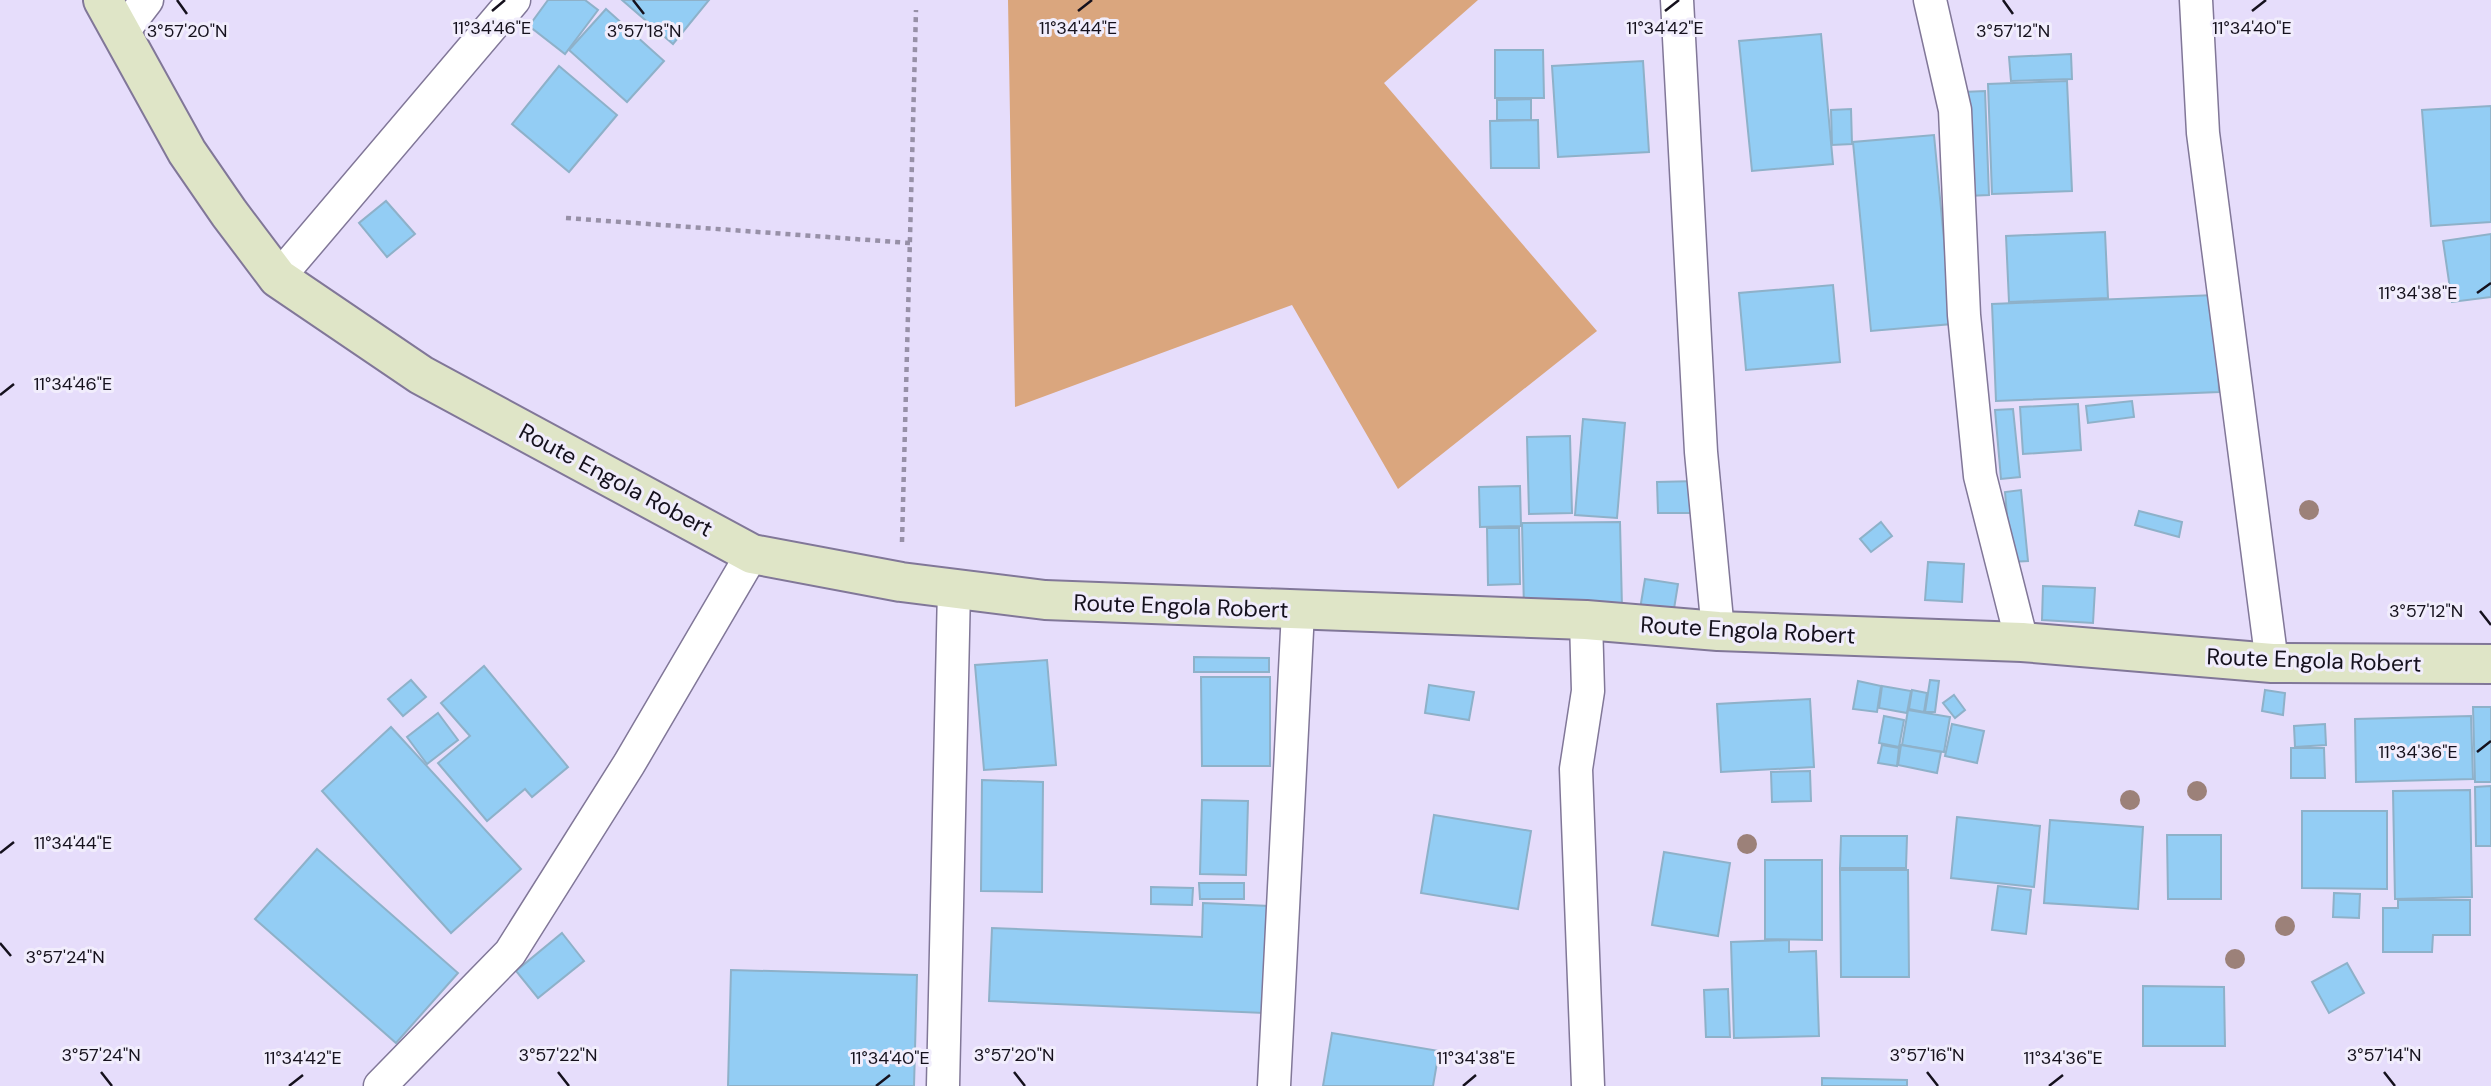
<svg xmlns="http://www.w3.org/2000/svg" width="2491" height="1086" viewBox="0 0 2491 1086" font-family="'DM Sans',sans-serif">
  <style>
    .green { fill: #daa67e }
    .building { fill: #93cdf4; stroke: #8eb1c9; stroke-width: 2 }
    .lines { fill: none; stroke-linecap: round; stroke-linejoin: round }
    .street-casing { stroke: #817798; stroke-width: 35 }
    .secondary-casing { stroke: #817798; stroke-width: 42 }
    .path { stroke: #9790a7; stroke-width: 4.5; stroke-dasharray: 5 5; stroke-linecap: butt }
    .street { stroke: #fff; stroke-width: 32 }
    .secondary { stroke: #dfe5c7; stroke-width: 38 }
    .tree { fill: #9c8179 }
    .ticks { fill: none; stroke: #15111d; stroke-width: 2.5 }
    .labels { text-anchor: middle; stroke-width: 6; stroke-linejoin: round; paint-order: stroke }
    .street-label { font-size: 23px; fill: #15111d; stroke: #f1edfc }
    .ticks-label { font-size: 18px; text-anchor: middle; fill: #15111d; stroke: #f1edfc; stroke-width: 6; stroke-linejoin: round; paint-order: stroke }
  </style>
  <rect width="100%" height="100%" fill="#e6ddfb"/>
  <!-- green -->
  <path class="green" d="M1008 0H1478L1384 83 1597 331 1398 489 1292 305 1015 407Z"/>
  <!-- building -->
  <g class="building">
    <path d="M548 0H585L598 10 565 54 529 26Z"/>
    <path d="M622 0H709L673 44Z"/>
    <path d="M606 9 664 61 627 102 569 50Z"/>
    <path d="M1821 34 1833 164 1752 171 1739 41Z"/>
    <path d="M1495 50H1543L1544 98H1495Z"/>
    <path d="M2071 54 2072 79 2011 81 2009 57Z"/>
    <path d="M1643 61 1649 152 1558 157 1552 66Z"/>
    <path d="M559 66 617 115 569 172 512 124Z"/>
    <path d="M2067 81 2072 191 1992 194 1988 84Z"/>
    <path d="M1985 91 1989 195 1967 196 1963 92Z"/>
    <path d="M1531 99V120H1497V100Z"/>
    <path d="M2491 106V222L2431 226 2422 110Z"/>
    <path d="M1851 109 1852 144 1832 145 1831 110Z"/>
    <path d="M1538 120 1539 168H1491L1490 121Z"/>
    <path d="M1934 135 1952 324 1871 331 1853 142Z"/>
    <path d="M386 201 415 234 387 257 359 223Z"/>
    <path d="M2105 232 2108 298 2009 302 2006 236Z"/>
    <path d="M2491 234V297L2452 302 2443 241Z"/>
    <path d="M1833 285 1840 362 1746 370 1739 293Z"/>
    <path d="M2215 295 2219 392 1996 401 1992 304Z"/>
    <path d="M2132 401 2134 417 2088 423 2086 406Z"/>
    <path d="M2078 404 2081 450 2023 454 2020 407Z"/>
    <path d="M2013 409 2020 477 2001 479 1995 410Z"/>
    <path d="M1583 419 1625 423 1617 518 1575 515Z"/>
    <path d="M1570 436 1572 513 1529 514 1527 437Z"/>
    <path d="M1698 481 1699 513H1658L1657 482Z"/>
    <path d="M1520 486 1521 526 1480 527 1479 487Z"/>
    <path d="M2021 490 2028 561 2011 562 2005 492Z"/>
    <path d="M2139 511 2182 522 2179 537 2135 525Z"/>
    <path d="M1620 522 1622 608 1524 609 1522 523Z"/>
    <path d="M1881 522 1892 536 1871 552 1860 539Z"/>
    <path d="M1487 528H1519L1520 584 1488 585Z"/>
    <path d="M1928 562 1964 564 1962 602 1925 600Z"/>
    <path d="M1645 579 1678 584 1673 615 1640 609Z"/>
    <path d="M2043 586 2095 588 2093 623 2042 620Z"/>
    <path d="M1194 657 1269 658V672H1194Z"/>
    <path d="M1047 660 1056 765 984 770 975 665Z"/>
    <path d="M484 666 568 767 532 797 525 789 487 821 438 763 470 736 441 703Z"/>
    <path d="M1201 677H1270V766H1202Z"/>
    <path d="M411 680 426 697 403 716 388 699Z"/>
    <path d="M1930 680 1939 681 1935 712H1925Z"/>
    <path d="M1858 681 1881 686 1877 712 1853 709Z"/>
    <path d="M1429 685 1474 692 1469 720 1425 713Z"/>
    <path d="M1882 686 1911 691 1907 713 1879 708Z"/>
    <path d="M1912 690 1927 693 1924 712 1909 709Z"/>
    <path d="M2265 690 2285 693 2283 715 2262 711Z"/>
    <path d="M1954 695 1965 710 1955 718 1943 703Z"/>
    <path d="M1810 699 1814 767 1721 772 1717 704Z"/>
    <path d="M2473 707H2491V782H2475Z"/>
    <path d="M1908 710 1950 717 1944 752 1902 745Z"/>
    <path d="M438 713 458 740 427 764 407 737Z"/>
    <path d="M1884 716 1904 720 1899 747 1879 743Z"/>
    <path d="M2471 716 2473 779 2356 782 2355 719Z"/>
    <path d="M1952 724 1984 731 1977 763 1945 756Z"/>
    <path d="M2325 724 2326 745 2295 747 2294 726Z"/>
    <path d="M391 727 521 869 451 933 322 791Z"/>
    <path d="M1882 745 1899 748 1897 766 1878 763Z"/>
    <path d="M1901 745 1941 752 1937 773 1898 765Z"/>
    <path d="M2291 748H2324L2325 778H2291Z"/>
    <path d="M1810 771 1811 801 1772 802 1771 772Z"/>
    <path d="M982 780 1043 782 1042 892 981 891Z"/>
    <path d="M2491 786V846H2476L2475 787Z"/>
    <path d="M2470 790 2472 897 2395 899 2393 791Z"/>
    <path d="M1202 800 1248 801 1246 875 1200 874Z"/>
    <path d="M2302 811H2387V889L2302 888Z"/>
    <path d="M1434 815 1531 831 1518 909 1421 893Z"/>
    <path d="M1957 817 2040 826 2034 887 1951 878Z"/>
    <path d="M2050 820 2143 827 2138 909 2044 903Z"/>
    <path d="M2167 835H2221V899H2168Z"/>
    <path d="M1841 836H1907L1906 868H1840Z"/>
    <path d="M317 849 458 973 396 1043 255 919Z"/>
    <path d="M1664 852 1730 863 1718 936 1652 925Z"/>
    <path d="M1765 860H1822V940L1765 939Z"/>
    <path d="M1840 870H1908L1909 977H1841Z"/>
    <path d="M1199 883H1244V899H1200Z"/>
    <path d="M1998 886 2031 890 2026 934 1992 930Z"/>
    <path d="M1151 887 1193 888 1192 905 1151 904Z"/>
    <path d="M2334 893 2360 894 2359 918 2333 917Z"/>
    <path d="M2398 900H2470V935H2433L2432 952H2383V908H2398Z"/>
    <path d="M1203 903 1269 906 1264 1013 989 1001 992 928 1202 937Z"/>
    <path d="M562 933 584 961 538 998 516 971Z"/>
    <path d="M1789 940V952L1816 951 1819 1036 1734 1038 1731 942Z"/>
    <path d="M2347 963 2364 993 2329 1013 2312 982Z"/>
    <path d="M731 970 917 975 914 1086H728Z"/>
    <path d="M2143 986 2224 987 2225 1046H2143Z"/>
    <path d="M1728 989 1730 1037H1706L1704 990Z"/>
    <path d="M1332 1033 1439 1051 1433 1086H1323Z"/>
    <path d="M1822 1078 1907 1080V1086H1822Z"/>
  </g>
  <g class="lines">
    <defs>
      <g id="street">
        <path d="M1677 0 1701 452 1718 631"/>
        <path d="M1930 0 1955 110 1964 315 1980 476 2022 642"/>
        <path d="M2196 0 2203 133 2272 663"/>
        <path d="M121 34 147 0"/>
        <path d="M278 278 514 0"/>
        <path d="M1586 620 1588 691 1576 769 1588 1086"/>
        <path d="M380 1086 510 953 629 764 752 554"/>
        <path d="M943 1086 954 589"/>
        <path d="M1274 1086 1298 611"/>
      </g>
      <path id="secondary" d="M103 0 187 152 229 213 278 278 421 375 752 554 901 582 1045 600 1586 620 1718 631 2022 642 2272 663 2491 664"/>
    </defs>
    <!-- street casing -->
    <use href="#street" class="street-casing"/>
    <!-- secondary casing -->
    <use href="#secondary" class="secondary-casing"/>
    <!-- path -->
    <g class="path">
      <path d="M566 218 910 243"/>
      <path d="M902 542 916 10"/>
    </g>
    <!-- street -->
    <use href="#street" class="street"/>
    <!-- secondary -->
    <use href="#secondary" class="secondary"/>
  </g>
  <!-- trees -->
  <g class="tree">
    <circle cx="2309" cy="510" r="10"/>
    <circle cx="2197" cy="791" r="10"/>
    <circle cx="2130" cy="800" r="10"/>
    <circle cx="1747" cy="844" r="10"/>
    <circle cx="2285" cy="926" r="10"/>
    <circle cx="2235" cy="959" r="10"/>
  </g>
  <!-- ticks -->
  <path class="ticks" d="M177 0 187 14M633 0 644 14M2003 0 2013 14M492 11 505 0M1078 11 1092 0M1665 11 1679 0M2252 11 2266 0M2477 293 2491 283M0 395 14 384M2480 611 2491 625M2477 752 2491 741M0 853 14 842M0 943 11 956M101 1072 112 1086M558 1072 569 1086M1014 1072 1025 1086M1927 1072 1938 1086M2384 1072 2395 1086M289 1086 303 1075M876 1086 890 1075M1463 1086 1476 1075M2049 1086 2063 1075"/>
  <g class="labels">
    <!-- street labels -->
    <g class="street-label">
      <text transform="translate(616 480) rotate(28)" y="8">Route Engola Robert</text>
      <text transform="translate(1181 606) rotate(2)" y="8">Route Engola Robert</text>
      <text transform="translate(1748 630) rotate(3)" y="8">Route Engola Robert</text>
      <text transform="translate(2314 660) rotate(2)" y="8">Route Engola Robert</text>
    </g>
  </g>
  <g class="ticks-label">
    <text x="1078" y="34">11°34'44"E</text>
    <text x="1665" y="34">11°34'42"E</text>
    <text x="2252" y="34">11°34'40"E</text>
    <text x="492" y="34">11°34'46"E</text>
    <text x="187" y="37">3°57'20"N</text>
    <text x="644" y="37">3°57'18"N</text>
    <text x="2013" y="37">3°57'12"N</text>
    <text x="2418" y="299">11°34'38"E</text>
    <text x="73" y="390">11°34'46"E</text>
    <text x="2426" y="617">3°57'12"N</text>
    <text x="2418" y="758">11°34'36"E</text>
    <text x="73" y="849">11°34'44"E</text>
    <text x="65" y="963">3°57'24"N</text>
    <text x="101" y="1061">3°57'24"N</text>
    <text x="558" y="1061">3°57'22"N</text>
    <text x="1014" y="1061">3°57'20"N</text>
    <text x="1927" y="1061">3°57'16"N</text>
    <text x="2384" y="1061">3°57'14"N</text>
    <text x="303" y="1064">11°34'42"E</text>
    <text x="890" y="1064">11°34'40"E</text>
    <text x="1476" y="1064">11°34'38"E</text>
    <text x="2063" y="1064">11°34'36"E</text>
  </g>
</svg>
